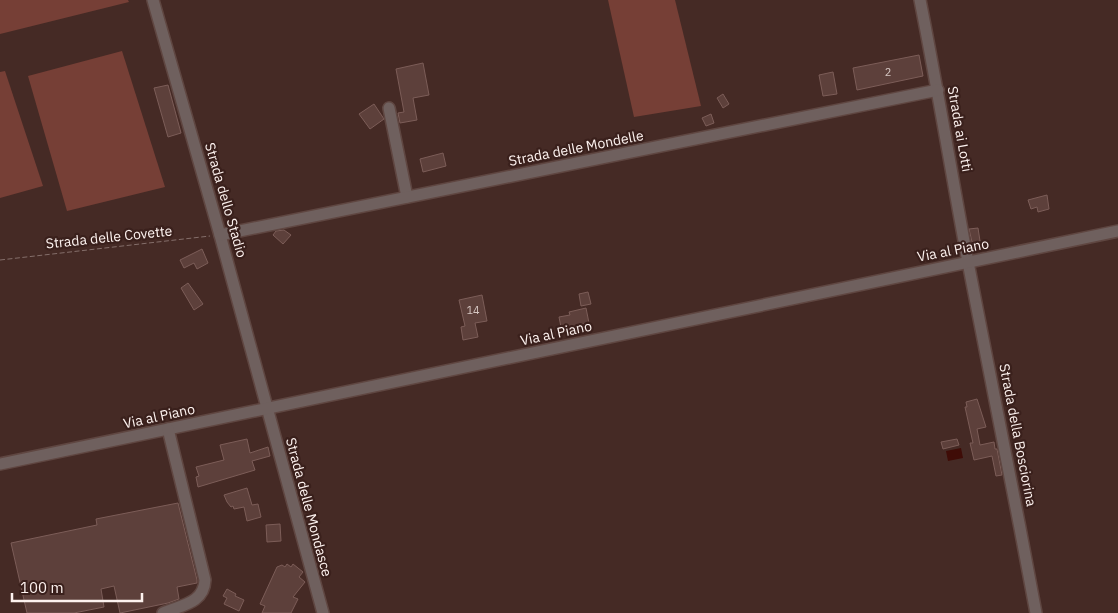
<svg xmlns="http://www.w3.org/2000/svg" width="1118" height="613" viewBox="0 0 1118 613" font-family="'IBM Plex Sans',sans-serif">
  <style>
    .green { fill: #763f36 }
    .water { fill: #3f0c07 }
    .building { fill: #5d403b; stroke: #7c5d58 }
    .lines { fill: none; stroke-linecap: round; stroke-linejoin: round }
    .minor-casing { stroke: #5f4641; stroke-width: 14 }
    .path { stroke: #846e6a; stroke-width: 1; stroke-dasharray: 5 2.5; stroke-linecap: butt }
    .minor { stroke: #6f605e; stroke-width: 11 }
    .labels { text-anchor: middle; stroke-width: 4.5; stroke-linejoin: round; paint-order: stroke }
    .number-label { font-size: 11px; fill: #d5c6c2 }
    .street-label { font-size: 14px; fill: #fdf2ef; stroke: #3a201c }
  </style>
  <rect width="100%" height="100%" fill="#452a25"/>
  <!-- green -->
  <g class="green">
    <path d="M0 0H128L129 2 0 34Z"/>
    <path d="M608 0H675L701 106 634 117Z"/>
    <path d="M122 51 165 187 67 211 28 76Z"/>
    <path d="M5 71 43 186 0 198V72Z"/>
  </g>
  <!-- water -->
  <path class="water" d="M961 448 963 458 948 461 946 451Z"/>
  <!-- building -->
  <g class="building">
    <path d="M919 55 923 76 857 90 853 68Z"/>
    <path d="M423 63 429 95 413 98 417 120 400 123 398 113 404 112 396 69Z"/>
    <path d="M833 72 837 94 823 96 819 75Z"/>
    <path d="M168 85 181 133 168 137 154 88Z"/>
    <path d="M723 94 729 104 723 108 717 98Z"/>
    <path d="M374 104 384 119 370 129 359 114Z"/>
    <path d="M711 114 714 123 706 126 702 118Z"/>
    <path d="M443 153 446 166 423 172 420 159Z"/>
    <path d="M1047 195 1049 209 1038 212 1037 207 1031 209 1028 200Z"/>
    <path d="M978 228 980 241 972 242 969 229Z"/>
    <path d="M284 230 291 235 283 244 273 235 276 231Z"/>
    <path d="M202 249 208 263 197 269 194 263 184 268 180 260Z"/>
    <path d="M188 283 203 304 194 310 181 288Z"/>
    <path d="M588 292 591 304 581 306 579 294Z"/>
    <path d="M482 295 487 321 475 323 478 337 463 340 461 327 465 326 459 300Z"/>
    <path d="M586 308 589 323 572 326 573 329 562 332 559 317 570 315 569 312Z"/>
    <path d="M977 399 986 427 977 429 980 445 994 442 995 449H997L1002 475 996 476 992 456 974 460 970 443H973L965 407H967L966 402Z"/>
    <path d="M247 439 250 453 268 447 270 456 252 461 255 470 198 487 196 477 199 476 196 467 224 460 220 445Z"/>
    <path d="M957 439 959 445 943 449 941 442Z"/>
    <path d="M247 488 252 505 258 504 261 517 247 521 244 507 234 509 233 506 231 507 227 502 224 495Z"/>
    <path d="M178 503 197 580V583L177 587 179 599 168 603 120 613 114 586 101 589 104 607 74 613H27L11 543 97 525 96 519Z"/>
    <path d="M280 524 281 541 267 542 266 525Z"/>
    <path d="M287 564 291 567 293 564 303 572 299 577 305 582 293 597 298 599 291 613H262L265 606 260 604 277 567 282 565 285 567Z"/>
    <path d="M227 589 236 594 235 596 244 600 239 611 224 604 227 598 223 596Z"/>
  </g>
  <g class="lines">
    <defs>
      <g id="minor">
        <path d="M153 0 220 235 323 613"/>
        <path d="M920 0C937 85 951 171 967 257 990 375 1014 494 1036 613"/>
        <path d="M389 108 407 197"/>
        <path d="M220 235 938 90"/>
        <path d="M0 464 1118 231"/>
        <path d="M163 613C182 605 204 603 205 580L168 429"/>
      </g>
    </defs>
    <!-- minor casing -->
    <use href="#minor" class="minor-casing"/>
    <!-- path -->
    <path class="path" d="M0 260 210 236"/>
    <!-- minor -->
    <use href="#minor" class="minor"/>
  </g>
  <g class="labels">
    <!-- number labels -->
    <g class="number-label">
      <text x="888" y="76">2</text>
      <text x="473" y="314">14</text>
    </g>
    <!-- street labels -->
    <g class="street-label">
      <text transform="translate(960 129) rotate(80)" y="5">Strada ai Lotti</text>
      <text transform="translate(576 148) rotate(-11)" y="5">Strada delle Mondelle</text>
      <text transform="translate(226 200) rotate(74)" y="5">Strada dello Stadio</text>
      <text transform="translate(109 237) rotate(-6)" y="5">Strada delle Covette</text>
      <text transform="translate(953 250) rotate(-11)" y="5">Via al Piano</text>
      <text transform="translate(556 333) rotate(-12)" y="5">Via al Piano</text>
      <text transform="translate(159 416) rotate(-12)" y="5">Via al Piano</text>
      <text transform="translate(1018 435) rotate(79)" y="5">Strada della Bosciorina</text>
      <text transform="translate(309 507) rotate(75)" y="5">Strada delle Mondasce</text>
    </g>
  </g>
  <!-- scale -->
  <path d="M12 593v8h130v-8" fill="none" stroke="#fdf2ef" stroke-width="2.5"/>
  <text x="20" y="593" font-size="15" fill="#fdf2ef" stroke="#3a201c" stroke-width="4" paint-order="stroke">100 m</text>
</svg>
